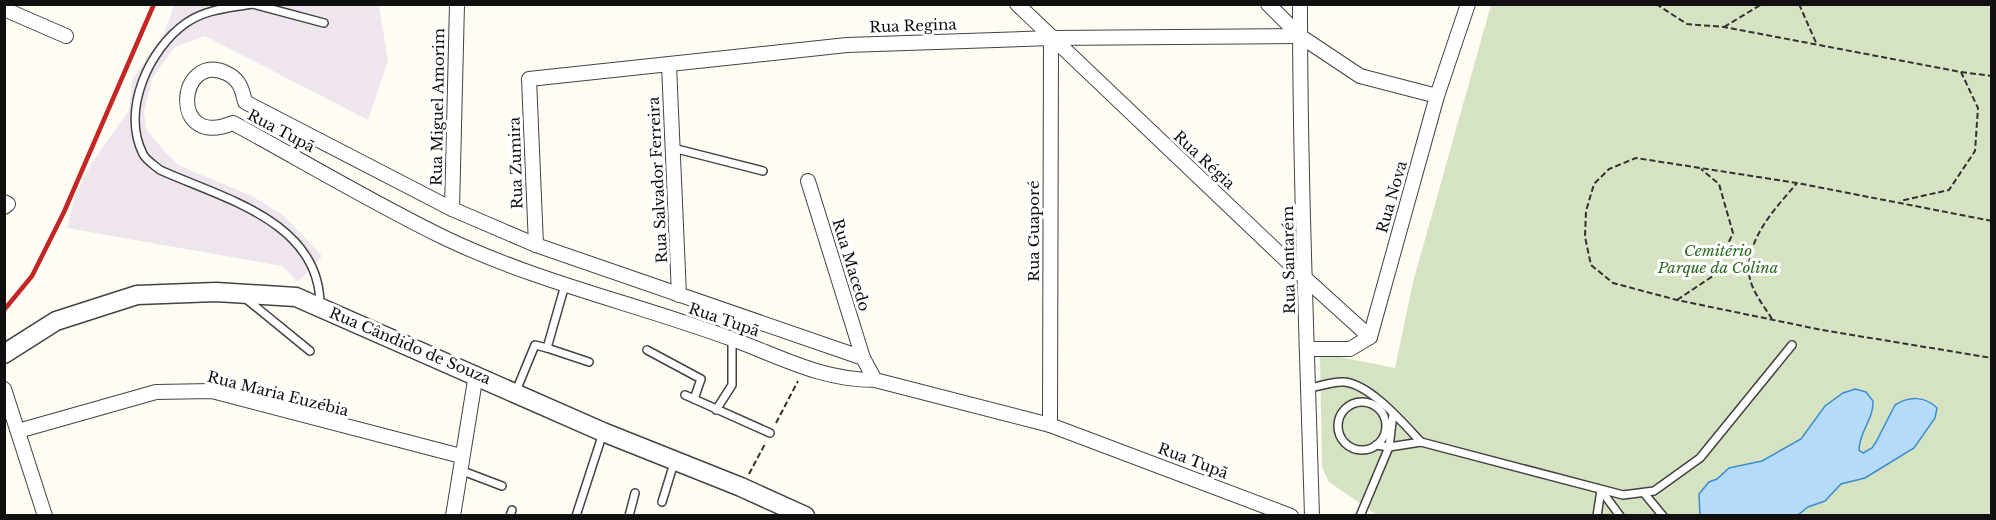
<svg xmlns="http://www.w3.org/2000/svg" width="1996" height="520" viewBox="0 0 1996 520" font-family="'Libre Baskerville',serif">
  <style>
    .industrial { fill: #eee5ee }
    .cemetery { fill: #d6e3c2 }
    .water { fill: #b6dbf8; stroke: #3b8cd1; stroke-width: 1.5 }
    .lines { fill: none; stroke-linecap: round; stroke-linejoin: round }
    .service-casing { stroke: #434343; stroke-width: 10 }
    .minor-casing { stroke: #434343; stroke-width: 16 }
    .tertiary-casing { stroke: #434343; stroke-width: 21 }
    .path { stroke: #323232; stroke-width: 2; stroke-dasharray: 6 3; stroke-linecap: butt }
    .service { stroke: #fff; stroke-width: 7 }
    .minor { stroke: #fff; stroke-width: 14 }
    .tertiary { stroke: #fff; stroke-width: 18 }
    .rail { stroke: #c52523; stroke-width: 4.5 }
    .labels { text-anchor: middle; stroke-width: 6; stroke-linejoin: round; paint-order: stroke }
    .street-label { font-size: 15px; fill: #101010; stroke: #fff }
    .park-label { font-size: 15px; font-style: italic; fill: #296b1d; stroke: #fff }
  </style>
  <rect width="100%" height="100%" fill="#fffdf3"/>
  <!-- industrial -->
  <path class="industrial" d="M174 5H379L388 61 368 120 205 36 175 47 153 77 144 112 146 129 166 153 180 166 252 196 283 215 322 256 298 282 282 266 67 228 75 196 92 163 129 110 132 80 165 31Z"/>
  <!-- cemetery -->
  <path class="cemetery" d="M1491 5H1991V515H1377L1329 482 1322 467 1320 357 1325 354 1395 368 1413 282Z"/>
  <!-- water -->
  <path class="water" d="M1855 389 1866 392 1873 401C1874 419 1859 432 1859 450L1863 453 1872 448 1876 442 1895 405C1909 396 1925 396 1937 408L1935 418 1914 448 1865 478 1841 484 1825 501 1808 507 1798 515H1700L1699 494 1709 482 1717 479 1729 468 1762 461 1801 439 1825 406 1843 393Z"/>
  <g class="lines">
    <defs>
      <g id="service">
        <path d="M252 4C229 8 206 9 186 23 149 49 121 110 143 154 146 160 154 165 160 170 222 198 320 221 320 305"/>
        <path d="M253 4 324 23"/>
        <path d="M673 148 763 171"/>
        <path d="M245 298 310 351"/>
        <path d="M547 348 589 362"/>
        <path d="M647 350 701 379 694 399"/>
        <path d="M1306 389C1318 387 1332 381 1344 382 1370 384 1403 423 1421 442L1389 447 1376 445"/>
        <path d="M516 391 535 345 547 348 565 285"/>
        <path d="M685 395 770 433"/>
        <circle cx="1362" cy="426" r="24"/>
        <path d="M716 410 732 385V339"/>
        <path d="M1421 442 1623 495 1654 491 1700 458 1792 345"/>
        <path d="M460 470 502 486"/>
        <path d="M1601 490 1620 516"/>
        <path d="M1644 493 1663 516"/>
        <path d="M662 502 674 463"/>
        <path d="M510 516 512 510"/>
        <path d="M576 516 603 433"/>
        <path d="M629 516 635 493"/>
        <path d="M1360 516 1389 447 1393 414"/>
        <path d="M1597 516 1601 490"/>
      </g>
      <g id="minor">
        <path d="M1017 4 1307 280 1370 337"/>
        <path d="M1268 4 1300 36 1360 76 1437 96"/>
        <path d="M1300 4C1300 175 1307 345 1312 516"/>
        <path d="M4 9 66 36"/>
        <path d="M669 65 679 295"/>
        <path d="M808 181 863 358"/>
        <path d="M4 202 8 204 4 207"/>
        <path d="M452 209 457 4"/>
        <path d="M536 245 529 79 847 45 1051 38 1300 36"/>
        <path d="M1308 349H1350L1370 337 1437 96 1468 4"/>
        <path d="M875 380 863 358 536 245 452 209 245 102C242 88 239 79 226 73 178 51 168 150 233 123 303 161 373 203 445 238 537 282 637 304 732 339 781 357 821 380 875 380L1050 425 1291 516"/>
        <path d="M4 389 45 516"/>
        <path d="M1050 425 1051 38"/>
        <path d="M18 431 156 392 212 391 461 456"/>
        <path d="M453 516 476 374"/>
      </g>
      <path id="tertiary" d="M4 354 56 321 137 295 216 292 296 297 603 432 741 487 805 516"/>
    </defs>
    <!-- service casing -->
    <use href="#service" class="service-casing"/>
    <!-- minor casing -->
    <use href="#minor" class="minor-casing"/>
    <!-- tertiary casing -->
    <use href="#tertiary" class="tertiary-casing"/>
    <!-- path -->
    <g class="path">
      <path d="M1656 4 1687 24 1724 27 1961 72 1978 108 1975 151 1949 190 1900 201"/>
      <path d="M1799 4 1817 45"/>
      <path d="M1724 27 1762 4"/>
      <path d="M1961 72 1992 76"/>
      <path d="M1992 221 1797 183 1636 158 1609 169 1594 184 1586 211 1585 237 1591 265 1613 283 1677 300 1822 330 1992 358"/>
      <path d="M1677 300 1713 276 1733 233 1719 184 1701 169"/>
      <path d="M1772 319C1764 306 1750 289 1749 273 1747 237 1776 208 1797 183"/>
      <path d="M776 423 798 381"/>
      <path d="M749 474 766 442"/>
    </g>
    <!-- service -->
    <use href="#service" class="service"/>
    <!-- minor -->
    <use href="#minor" class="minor"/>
    <!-- tertiary -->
    <use href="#tertiary" class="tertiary"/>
    <!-- rail -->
    <path class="rail" d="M4 310 32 276 64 212 154 4"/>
  </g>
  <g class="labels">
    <!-- street labels -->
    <g class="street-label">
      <text transform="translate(913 26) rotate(-2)" y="5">Rua Regina</text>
      <text transform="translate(438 107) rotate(-89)" y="5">Rua Miguel Amorim</text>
      <text transform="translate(281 131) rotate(28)" y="5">Rua Tupã</text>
      <text transform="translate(1204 160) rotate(43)" y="5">Rua Régia</text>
      <text transform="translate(516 163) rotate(-92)" y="5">Rua Zumira</text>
      <text transform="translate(658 180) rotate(-93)" y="5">Rua Salvador Ferreira</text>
      <text transform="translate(1392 197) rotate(-74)" y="5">Rua Nova</text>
      <text transform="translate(1034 231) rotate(-90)" y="5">Rua Guaporé</text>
      <text transform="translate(1289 260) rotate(-91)" y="5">Rua Santarém</text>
      <text transform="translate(851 265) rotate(73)" y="5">Rua Macedo</text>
      <text transform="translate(724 320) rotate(19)" y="5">Rua Tupã</text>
      <text transform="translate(410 346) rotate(23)" y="5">Rua Cândido de Souza</text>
      <text transform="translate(278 394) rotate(14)" y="5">Rua Maria Euzébia</text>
      <text transform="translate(1193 461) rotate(21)" y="5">Rua Tupã</text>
    </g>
    <!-- park labels -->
    <g class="park-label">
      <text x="1718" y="256">Cemitério<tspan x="1718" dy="17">Parque da Colina</tspan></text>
    </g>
  </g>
  <!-- border -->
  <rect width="1996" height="520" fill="none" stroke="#101010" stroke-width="12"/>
</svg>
